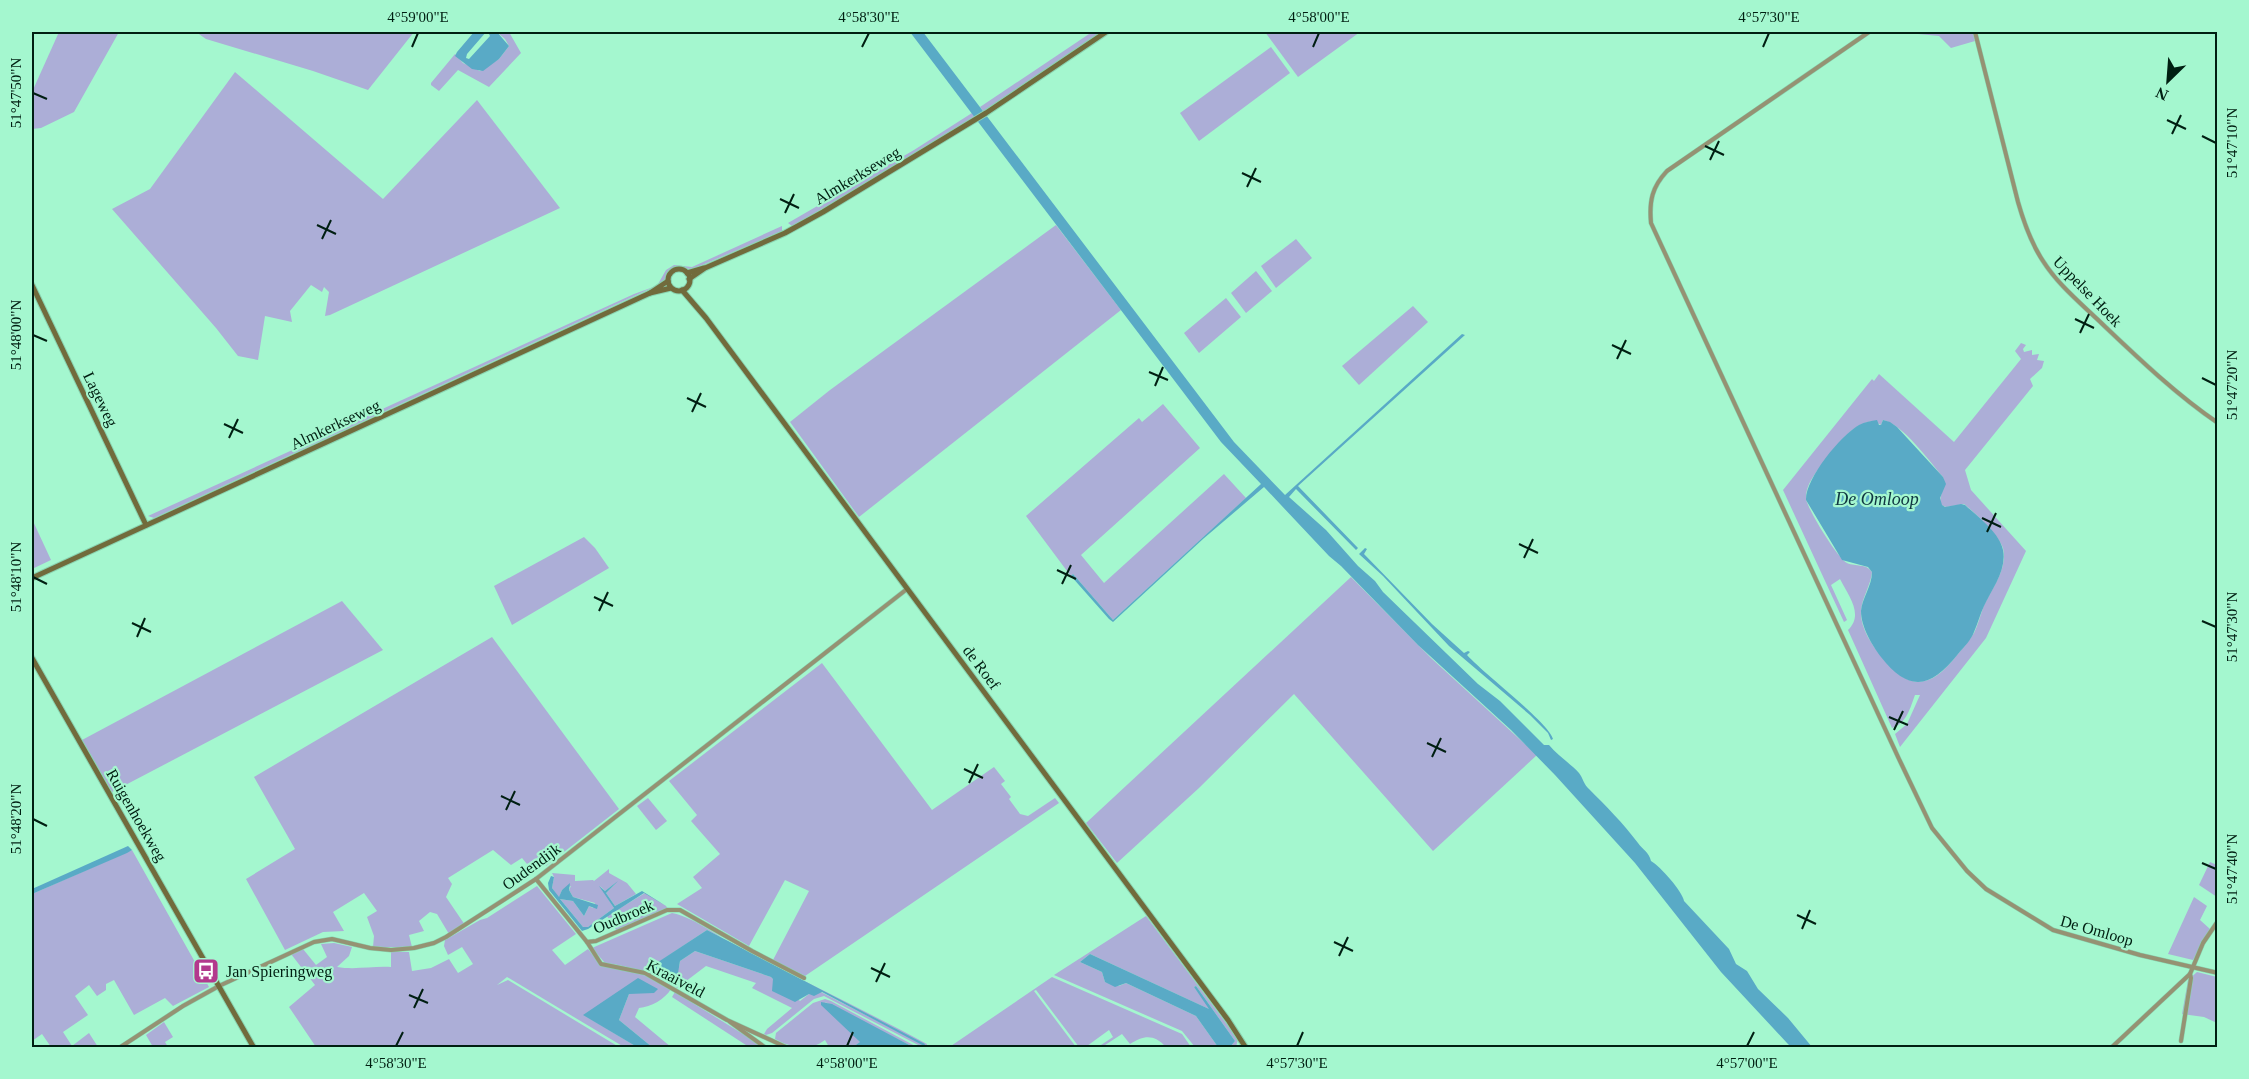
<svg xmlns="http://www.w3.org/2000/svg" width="2249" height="1079" viewBox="0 0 2249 1079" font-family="'Times New Roman',serif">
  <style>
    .green { fill: #acaed7; fill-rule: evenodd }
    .water { fill: #59aac6 }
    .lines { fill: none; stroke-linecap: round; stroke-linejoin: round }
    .street-casing { stroke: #8ad4b1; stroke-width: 5 }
    .secondary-casing { stroke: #8ad4b1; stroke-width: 7 }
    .street { stroke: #959273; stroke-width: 4 }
    .secondary { stroke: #716b3c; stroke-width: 5 }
    .ticks { fill: none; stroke: #001f12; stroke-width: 2 }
    .labels { text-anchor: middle; stroke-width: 4.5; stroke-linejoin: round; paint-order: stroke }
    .street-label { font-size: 16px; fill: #001f12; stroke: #a4f7cf }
    .poi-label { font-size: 16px; fill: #001f12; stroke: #a4f7cf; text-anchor: start }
    .water-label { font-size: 18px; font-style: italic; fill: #0f3541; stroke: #a4f7cf }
    .neatline { fill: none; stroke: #001f12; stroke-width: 2 }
    .ticks-label { font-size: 15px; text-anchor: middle; fill: #001f12 }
  </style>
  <rect width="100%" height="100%" fill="#a4f7cf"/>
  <!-- green -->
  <g class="green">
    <path d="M59 32H119L74 112 41 128 32 129V92Z"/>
    <path d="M196 32H414L368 90 313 71 206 39Z"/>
    <path d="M497 32H509L521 53 489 87 458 70 439 91 431 85V83L455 54 463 63 480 71 499 59 509 46 505 39Z"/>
    <path d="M1092 32H1102L984 112 980 107Z"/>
    <path d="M1265 32H1360L1298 77Z"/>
    <path d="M1917 32H1973L1975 41 1951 48 1939 36 1918 34Z"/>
    <path d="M1271 47 1290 73 1199 141 1180 113Z"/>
    <path d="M235 72 383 199 477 100 560 208 330 315 325 316 329 292 324 287 322 292 311 285 290 311 292 322 265 316 258 360 238 356 216 328 112 209 150 189Z"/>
    <path d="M972 113 975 117 852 192 792 226 788 223 914 150Z"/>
    <path d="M1056 225 1121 310 859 517 790 422 830 390Z"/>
    <path d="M782 226V231L693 269 674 268 669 271 664 281 658 284 666 270 674 265 692 267Z"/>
    <path d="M1296 239 1312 258 1276 288 1261 266Z"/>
    <path d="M1256 271 1272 291 1246 313 1231 293Z"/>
    <path d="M656 286 154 518 148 516 634 294Z"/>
    <path d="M1226 298 1241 317 1199 353 1184 333Z"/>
    <path d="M1413 306 1428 322 1359 385 1342 366Z"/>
    <path d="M2021 343 2026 345 2023 349 2024 352 2032 350V355L2039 354 2037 360 2044 361 2042 368 2030 379 2033 386 1965 470 1971 490 2026 551 1986 638 1900 747 1895 734 1907 724 1920 695H1915C1910 708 1907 723 1892 728L1848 630C1864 614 1849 597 1840 579L1831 585 1847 620 1844 622 1783 490 1872 379 1874 381 1879 374 1954 442 2021 359 2015 351ZM1883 420C1903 424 1930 462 1943 477 1946 490 1938 496 1941 505L1946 507 1964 504C1975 513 1999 535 2003 548 2008 570 1991 589 1983 608 1980 616 1978 625 1974 633 1969 641 1963 648 1957 655 1931 689 1909 692 1881 656 1871 644 1860 627 1861 611 1862 597 1871 585 1872 572 1866 563 1856 567 1847 563 1838 559 1806 507 1806 498 1806 482 1819 469 1827 458 1840 442 1852 424 1873 421L1881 425Z"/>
    <path d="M1163 404 1200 448 1081 555 1104 583 1224 474 1246 498 1113 620 1073 574 1071 576 1067 571 1026 516 1139 418 1142 422Z"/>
    <path d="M32 519 51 560 32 569Z"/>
    <path d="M584 537 595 548 609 568 512 625 494 586Z"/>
    <path d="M1351 577 1431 658 1537 755 1433 851 1294 694 1199 788 1117 863 1086 823Z"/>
    <path d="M342 601 383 650 112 792 82 740Z"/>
    <path d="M492 637 619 809 546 866 537 858 527 864 522 858 511 865 493 850 448 878 452 884 446 897 465 925 449 934 437 914 430 912 419 921 424 931 409 935 412 947H373L374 936 367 917 377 911 364 893 333 912 344 931 323 932 285 950 246 879 295 849 254 777Z"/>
    <path d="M822 663 932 810 994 767 1005 781 1001 784 1011 797 1009 799 1020 814 1028 816 1055 798 1059 803 805 976 773 960 809 891 785 880 749 946 677 904 702 888 693 877 720 854 691 821 697 815 669 781Z"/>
    <path d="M648 798 667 821 656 830 637 806Z"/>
    <path d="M132 850 209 987 173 1006 165 998 134 1015 114 980 106 984V990L97 996 89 985 75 996 88 1015 63 1032 72 1046 89 1033 98 1047H51L42 1034 32 1041V894Z"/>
    <path d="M2210 862 2217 865V897L2199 885Z"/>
    <path d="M609 869V873L627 883 636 894 615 906 606 893 616 883 605 891 600 886 614 908 588 927H583L560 899 573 901 584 916 589 906 593 908 595 903 573 897 569 890 571 886 562 890 559 898 552 888 554 877 552 873 575 875V881L593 880 594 881Z"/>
    <path d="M537 886 576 934 552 950 565 965 588 949 600 964 643 974 671 989C665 999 651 1007 639 1008L635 1017 671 1047H652L619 1020 629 994 647 982 584 1015 637 1047H624L507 977 497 985 508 980 619 1047H316L289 1007 315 985 291 954 303 949 316 965 327 957 321 944 334 943 352 947 349 956 337 967C355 970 372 966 391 967V952H409L412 971 431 968 449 959 458 973 473 964 462 947 448 955 444 946 445 940 480 920 487 918Z"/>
    <path d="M645 893 666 906 668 909 617 931 607 916Z"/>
    <path d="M2194 897 2207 906 2200 920 2210 929 2193 960 2168 954Z"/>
    <path d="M672 913C696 918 720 938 741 949 803 981 866 1011 927 1044L926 1047H922L824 996 814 999 772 1033 766 1035 764 1034 767 1029 792 1008 752 988 756 983 706 966 677 988C653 973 633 967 605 963L592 948ZM707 930 924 1045 821 992 809 994 800 1001 771 977 695 951 680 961 679 967 653 966Z"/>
    <path d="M1146 916 1238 1039 1236 1047H1230L1235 1041 1196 986 1194 987 1211 1010 1090 954 1080 962 1102 972 1105 982 1119 986 1126 983 1196 1016 1218 1047H1195L1182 1031 1054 975Z"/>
    <path d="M2197 972 2217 977V1023L2204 1017 2182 1014 2188 980Z"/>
    <path d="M1052 977 1182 1034 1191 1047H1171L1169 1045 1166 1047C1154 1034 1144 1035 1130 1044L1122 1034 1102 1047 1101 1045 1113 1037 1109 1030 1087 1046 1088 1047H1079L1036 990 1034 991 1076 1047 948 1048Z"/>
    <path d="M675 992 764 1047H749L672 997Z"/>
    <path d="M825 999 831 1001 917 1047H913L825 1002 860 1042C852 1050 840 1047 829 1047L825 1040C809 1052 792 1048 775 1039L776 1033 813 1003Z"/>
    <path d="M164 1022 173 1037 165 1042 168 1047H153L146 1035Z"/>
  </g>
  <!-- water -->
  <g class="water">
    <path d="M474 32H486L467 54 466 58 469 59 490 36 488 32H497L509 46 499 59 483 71 472 69 455 56 457 52Z"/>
    <path d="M910 32H923L1234 442 1285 495 1462 334 1465 335 1298 486 1358 548 1356 550 1296 489 1289 497 1326 530 1358 566 1375 581 1383 592 1478 684 1500 701 1544 745H1549C1558 756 1570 763 1579 773 1583 778 1584 785 1589 789 1606 806 1623 823 1638 843 1643 850 1649 852 1651 861 1660 866 1683 892 1684 901L1729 949 1736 964 1747 971 1758 989 1788 1018 1812 1047H1791L1787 1043 1721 972 1635 863 1555 775 1511 730 1418 645 1341 566 1329 556 1264 487 1203 539 1113 622 1109 619 1071 576 1073 574 1113 620 1261 484 1221 442Z"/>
    <path d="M1877 420 1879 425H1881L1883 420 1890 422 1897 427 1943 477 1946 484 1940 498 1942 505 1945 507 1961 504 1965 505C1977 516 2000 533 2003 550 2007 570 1992 589 1984 606 1980 614 1978 623 1974 632 1971 640 1964 647 1958 654 1932 687 1910 694 1881 657 1872 645 1861 627 1861 611 1862 598 1872 586 1872 572L1868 567 1842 560 1806 500C1805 479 1841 435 1859 425 1865 422 1871 421 1877 420Z"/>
    <path d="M1365 548 1367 549 1364 554 1432 624 1464 653 1468 651 1470 652 1467 655C1483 673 1549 723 1553 739L1551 740 1548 733 1530 715 1449 646 1383 576 1359 554Z"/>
    <path d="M128 846 132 850 127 853 32 894V889Z"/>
    <path d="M551 876 554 877 552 888 559 897 562 890 570 883 569 890 573 897 598 905 597 909 589 906 584 916 573 901 560 899 583 927H588L614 908 599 886 605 891 618 881 606 893 615 906 642 891 666 906 644 893 588 929 582 931 549 890 548 883Z"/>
    <path d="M707 930 925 1044 924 1046 822 992 814 996 809 994 795 1002 772 991 773 979 771 977 695 951 680 961 678 973 670 977 652 966Z"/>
    <path d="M1090 954 1209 1009 1194 987 1196 986 1235 1041 1230 1047H1218L1196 1016 1126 983 1115 987 1105 982 1102 972 1080 962Z"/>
    <path d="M638 978 658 989 654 993 629 994 619 1020 652 1047H637L583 1015Z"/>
    <path d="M821 1002 832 1004 913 1047H853L860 1042 821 1005Z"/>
  </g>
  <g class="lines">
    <defs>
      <g id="street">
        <path d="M1869 32 1667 171C1652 187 1649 201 1651 223L1899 759 1932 828 1967 871 1986 889 2053 930 2140 955 2218 973"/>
        <path d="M1975 32 2018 202C2024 223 2031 243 2043 261 2057 283 2077 300 2096 318 2134 354 2174 393 2218 423"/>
        <path d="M536 879 587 942 601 964 645 973 727 1020 788 1048"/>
        <path d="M587 942 596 941 667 910H680L752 951 804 978"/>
        <path d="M730 1022 766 1048"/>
        <path d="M2181 1041 2191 978 2190 974"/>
        <path d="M119 1048 183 1006 219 986 314 942 332 939 370 948 391 950 414 948 434 943 446 937 536 879 907 589"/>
        <path d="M2111 1048 2190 974 2203 943 2218 921"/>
      </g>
      <g id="secondary">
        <circle cx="679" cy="280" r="11"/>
        <path d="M687 273 704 268"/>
        <path d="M689 279 705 268 785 233 823 212 986 113 1106 32"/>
        <path d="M668 281 650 293 671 288"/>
        <path d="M32 285 146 525"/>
        <path d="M682 290 706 318 1228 1020 1246 1048"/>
        <path d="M32 578 650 293"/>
        <path d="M32 658 254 1048"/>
      </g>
    </defs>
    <!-- street casing -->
    <use href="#street" class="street-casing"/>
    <!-- secondary casing -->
    <use href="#secondary" class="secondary-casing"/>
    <!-- street -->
    <use href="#street" class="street"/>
    <!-- secondary -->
    <use href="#secondary" class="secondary"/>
  </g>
  <!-- ticks -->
  <path class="ticks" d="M412 47 418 33M862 47 869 33M1313 47 1319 33M1763 47 1769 33M33 93 47 99M2167 120 2186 129M2172 134 2181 115M2202 136 2216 143M1705 146 1724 155M1710 160 1719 141M1242 173 1261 182M1247 187 1256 168M780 199 799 208M785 213 794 194M317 225 336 234M322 239 331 220M2075 319 2094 328M2080 333 2089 314M33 335 47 341M1612 345 1631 354M1617 359 1626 340M1149 372 1168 380M2202 378 2216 385M1155 386 1163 367M687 398 706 407M692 412 701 393M224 424 243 433M229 438 238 419M1982 518 2001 527M1987 532 1996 513M1519 544 1538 553M1524 558 1533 539M1057 570 1076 579M33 577 47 584M1062 584 1071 565M594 597 613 606M599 611 608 592M2202 621 2216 627M132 623 151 632M137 637 145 618M1889 717 1908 725M1894 730 1903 711M1427 743 1446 752M1432 757 1441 738M964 769 983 778M969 783 978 764M501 796 520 805M506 810 515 791M33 819 47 826M2202 863 2216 869M1797 915 1816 924M1802 929 1810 910M1334 942 1353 951M1339 956 1348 937M871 968 890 977M876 982 885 963M409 995 428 1003M414 1008 423 989M396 1046 403 1032M847 1046 853 1032M1297 1046 1303 1032M1747 1046 1754 1032"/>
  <!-- icons -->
  <defs>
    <symbol id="bus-square" viewBox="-11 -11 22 22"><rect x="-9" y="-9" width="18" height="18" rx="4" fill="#b3398d" stroke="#a4f7cf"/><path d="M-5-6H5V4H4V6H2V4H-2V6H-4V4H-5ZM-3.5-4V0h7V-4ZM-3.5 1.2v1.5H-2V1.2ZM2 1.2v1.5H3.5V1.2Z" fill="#fff"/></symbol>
  </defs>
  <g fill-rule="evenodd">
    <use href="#bus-square" x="191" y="956" width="30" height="30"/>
  </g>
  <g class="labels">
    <!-- street labels -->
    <g class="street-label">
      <text transform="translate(857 175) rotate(-31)" y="6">Almkerkseweg</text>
      <text transform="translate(2088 291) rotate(46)" y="6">Uppelse Hoek</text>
      <text transform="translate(101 399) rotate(64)" y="6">Lageweg</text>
      <text transform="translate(335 424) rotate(-25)" y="6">Almkerkseweg</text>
      <text transform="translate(982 667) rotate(53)" y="6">de Roef</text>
      <text transform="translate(137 815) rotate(60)" y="6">Ruigenhoekweg</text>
      <text transform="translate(531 866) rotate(-36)" y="6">Oudendijk</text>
      <text transform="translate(623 916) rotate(-23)" y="6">Oudbroek</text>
      <text transform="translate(2097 930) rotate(16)" y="6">De Omloop</text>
      <text transform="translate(676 978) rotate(28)" y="6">Kraaiveld</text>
    </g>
    <!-- poi labels -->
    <g class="poi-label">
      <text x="226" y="977">Jan Spieringweg</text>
    </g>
    <!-- water labels -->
    <g class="water-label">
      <text x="1877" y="505">De Omloop</text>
    </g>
  </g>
  <!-- border -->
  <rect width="2249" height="1079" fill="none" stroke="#a4f7cf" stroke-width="66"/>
  <!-- north arrow -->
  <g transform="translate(2168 81) rotate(205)" stroke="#a4f7cf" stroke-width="4.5" paint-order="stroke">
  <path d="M0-4.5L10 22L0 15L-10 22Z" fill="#001f12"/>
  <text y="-9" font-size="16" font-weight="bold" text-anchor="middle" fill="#001f12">N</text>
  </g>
  <rect x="33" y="33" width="2183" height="1013" class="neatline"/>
  <g class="ticks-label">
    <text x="418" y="22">4°59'00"E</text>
    <text x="869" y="22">4°58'30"E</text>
    <text x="1319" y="22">4°58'00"E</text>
    <text x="1769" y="22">4°57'30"E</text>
    <text transform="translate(16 93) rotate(-90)" y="5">51°47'50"N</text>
    <text transform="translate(2232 143) rotate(-90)" y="5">51°47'10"N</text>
    <text transform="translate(16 335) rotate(-90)" y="5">51°48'00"N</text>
    <text transform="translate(2232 385) rotate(-90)" y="5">51°47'20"N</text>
    <text transform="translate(16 577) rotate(-90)" y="5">51°48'10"N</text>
    <text transform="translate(2232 627) rotate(-90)" y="5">51°47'30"N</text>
    <text transform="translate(16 819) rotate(-90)" y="5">51°48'20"N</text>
    <text transform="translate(2232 869) rotate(-90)" y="5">51°47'40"N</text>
    <text x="396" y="1068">4°58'30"E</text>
    <text x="847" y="1068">4°58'00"E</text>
    <text x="1297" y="1068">4°57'30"E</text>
    <text x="1747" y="1068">4°57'00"E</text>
  </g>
</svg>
